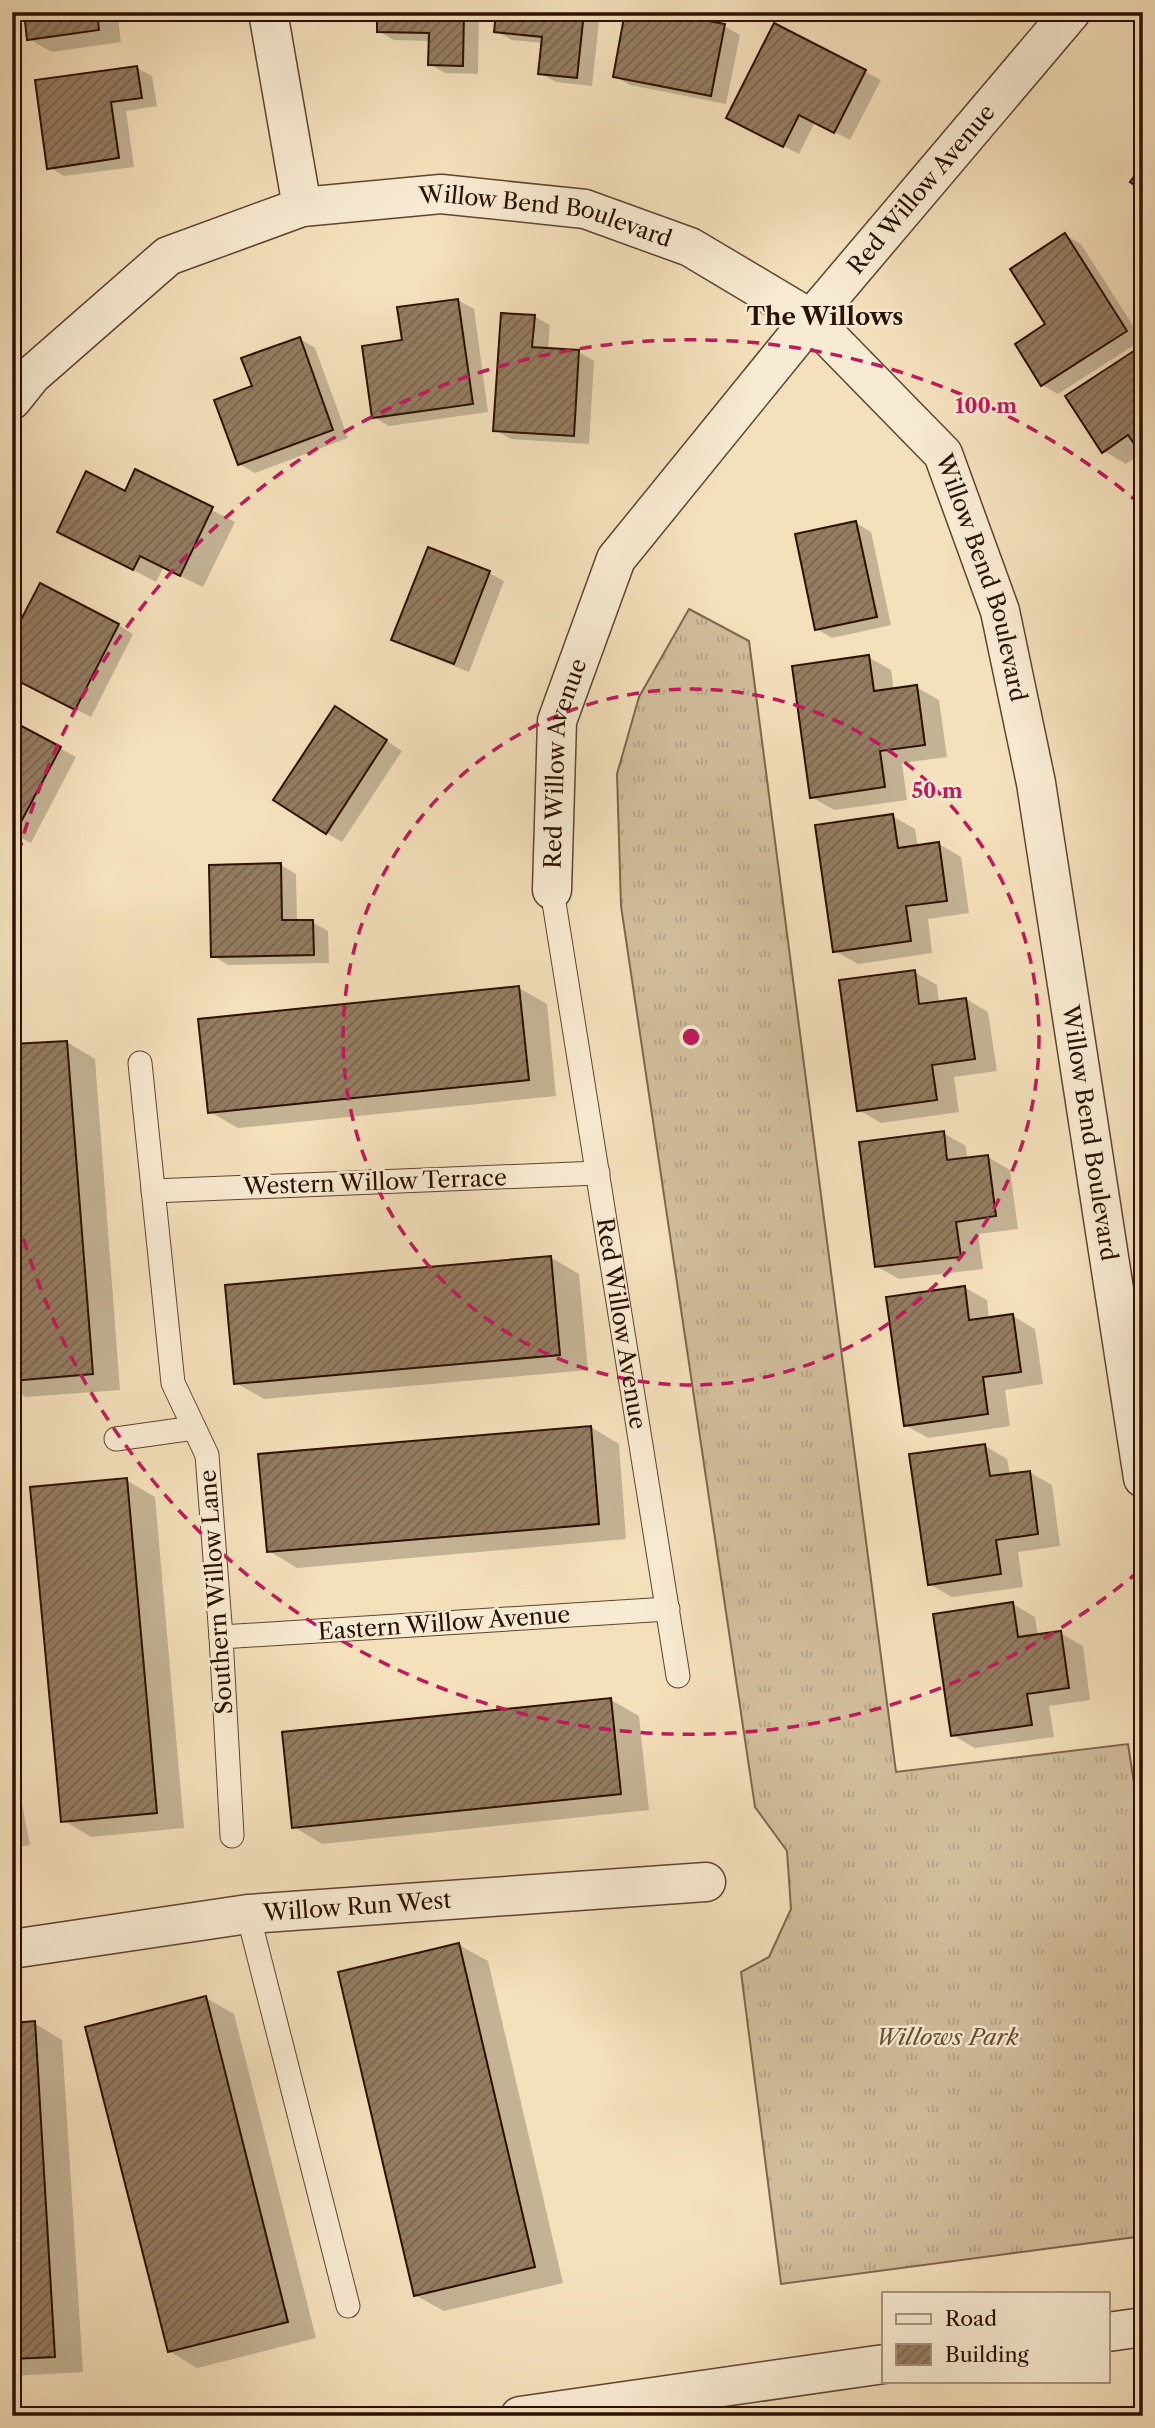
<svg xmlns="http://www.w3.org/2000/svg" width="1155" height="2428" viewBox="0 0 1155 2428" font-family="'Libre Caslon Text',serif">
  <style>
    .grass { fill: url(#grass-tufts); stroke: #7f664e; stroke-width: 2 }
    .shadow { fill: #0003 }
    .building { fill: url(#building-hatch); stroke: #2c1000; stroke-width: 2 }
    .lines { fill: none; stroke-linecap: round; stroke-linejoin: round }
    .service-casing { stroke: #5e442f; stroke-width: 25 }
    .minor-casing { stroke: #5e442f; stroke-width: 41 }
    .service { stroke: #f8ebd3; stroke-width: 23 }
    .minor { stroke: #f8ebd3; stroke-width: 38 }
    .ring { fill: none; stroke: #c2185b; stroke-width: 3.5; stroke-dasharray: 12 9 }
    .labels { text-anchor: middle; stroke-width: 5; stroke-linejoin: round; paint-order: stroke }
    .street-label { font-size: 23px; fill: #2c1000; stroke: #f8ebd3 }
    .park-label { font-size: 23px; font-style: italic; fill: #664d36; stroke: #f8ebd3 }
    .neighbourhood-label { font-size: 24px; font-weight: bold; fill: #2c1000; stroke: #f8ebd3 }
    .centre { fill: #c2185b; stroke: #f8ebd3; stroke-width: 3.5 }
    .ring-label { font-size: 21px; text-anchor: middle; font-weight: bold; fill: #c2185b; stroke: #f8ebd3; stroke-width: 5; stroke-linejoin: round; paint-order: stroke }
  </style>
  <defs>
    <pattern id="grass-tufts" width="24" height="20" patternUnits="userSpaceOnUse" patternTransform="scale(1.75)"><rect width="24" height="20" fill="#d2bd9b"/><path d="M3 7l-1-3M5 7V3M7 7l1-3M15 17l-1-3M17 17v-4M19 17l1-3" fill="none" stroke="#b4a184"/></pattern>
    <pattern id="building-hatch" width="6" height="6" patternUnits="userSpaceOnUse" patternTransform="scale(1.75)"><rect width="6" height="6" fill="#947c61"/><path d="M-1 1l2-2M0 6l6-6M5 7l2-2" fill="none" stroke="#79644e"/></pattern>
  </defs>
  <rect width="100%" height="100%" fill="#f4e0bb"/>
  <filter id="stains"><feTurbulence type="fractalNoise" baseFrequency=".00286" numOctaves="4"/><feColorMatrix values="0 0 0 0 .2 0 0 0 0 .09 0 0 0 0 .02 0 0 0 .5 -.17"/></filter>
  <radialGradient id="worn" r=".72"><stop offset=".6" stop-color="#630" stop-opacity="0"/><stop offset="1" stop-color="#630" stop-opacity=".3"/></radialGradient>
  <!-- grass -->
  <path class="grass" d="M689 609 749 641 896 1772 1128 1744 1143 1843V2236L781 2284 741 1972 769 1957 791 1909 787 1851 755 1807 621 906 617 774 639 697Z"/>
  <!-- shadow -->
  <g class="shadow">
    <path d="M25 12H117L121 42 52 52 29 39Z"/>
    <path d="M379 12H479L478 74 445 73 430 64V41L394 40 378 31Z"/>
    <path d="M498 12H600L592 86 556 82 540 73 543 43 512 40 496 31Z"/>
    <path d="M775 25 881 80 850 140 815 122 799 154 744 126Z"/>
    <path d="M724 26 740 35 726 104 630 85 615 76Z"/>
    <path d="M137 68 152 76 157 106 126 111 134 167 64 176 49 167Z"/>
    <path d="M1065 235 1081 244 1142 340 1058 394 1042 385 1047 325Z"/>
    <path d="M458 300 474 309 488 412 389 426 374 417Z"/>
    <path d="M534 316 550 325 548 350 578 352 594 361 589 444 511 439 495 430Z"/>
    <path d="M300 339 315 348 348 438 255 473 239 464 254 387Z"/>
    <path d="M1143 347 1142 453 1126 464 1104 451Z"/>
    <path d="M136 471 235 522 203 587 163 568 156 582 59 531 126 493Z"/>
    <path d="M856 523 871 532 891 625 832 638 817 629Z"/>
    <path d="M489 573 504 581 469 672 409 648 393 639Z"/>
    <path d="M118 625 133 634 91 717 12 677Z"/>
    <path d="M868 657 891 670 894 690 916 687 939 700 947 757 902 763 907 800 834 810 812 797Z"/>
    <path d="M351 717 402 751 342 842 326 833Z"/>
    <path d="M12 723 76 757 31 843 12 833Z"/>
    <path d="M892 816 915 829 918 847 939 844 961 857 969 913 928 919 932 953 858 964 835 951Z"/>
    <path d="M281 865 296 874 297 922H312L328 931 329 963 228 965 213 956Z"/>
    <path d="M914 972 937 985 939 1003 966 999 988 1012 997 1071 954 1077 959 1112 881 1123 859 1110Z"/>
    <path d="M519 988 547 1004 556 1096 238 1128 210 1112Z"/>
    <path d="M67 1042 95 1059 120 1390 26 1397 12 1389V1046Z"/>
    <path d="M943 1133 966 1146 967 1159 988 1157 1010 1170 1018 1229 978 1234 983 1269 899 1279 876 1266Z"/>
    <path d="M550 1257 579 1274 588 1370 264 1399 236 1383Z"/>
    <path d="M964 1287 987 1300 989 1319 1013 1316 1035 1329 1043 1384 1005 1390 1010 1426 928 1438 905 1425Z"/>
    <path d="M591 1427 619 1444 626 1539 297 1568 269 1551Z"/>
    <path d="M985 1446 1007 1459 1010 1475 1029 1472 1052 1485 1060 1546 1018 1552 1023 1587 952 1597 929 1584Z"/>
    <path d="M126 1480 155 1497 184 1828 91 1837 63 1820Z"/>
    <path d="M1013 1604 1035 1617 1038 1636 1060 1633 1083 1646 1090 1700 1049 1706 1054 1737 975 1748 952 1735Z"/>
    <path d="M611 1700 639 1716 649 1810 322 1844 294 1827Z"/>
    <path d="M12 1753 30 1845 12 1848Z"/>
    <path d="M459 1945 488 1961 563 2283 444 2311 415 2295Z"/>
    <path d="M206 1998 234 2014 316 2338 197 2368 169 2351Z"/>
    <path d="M34 2023 62 2040 83 2372 12 2376V2025Z"/>
  </g>
  <!-- building -->
  <g class="building">
    <path d="M24 12H97L99 30 27 40Z"/>
    <path d="M377 12H464L463 66 428 65 429 33 377 32Z"/>
    <path d="M496 12H584L577 78 538 74 542 37 494 32Z"/>
    <path d="M625 12H660L725 24 711 96 613 77Z"/>
    <path d="M774 23 866 70 834 133 799 115 783 147 726 118Z"/>
    <path d="M137 66 142 98 111 102 119 158 47 169 35 80Z"/>
    <path d="M1143 164V191L1130 182Z"/>
    <path d="M1065 233 1127 331 1041 386 1015 344 1045 324 1010 269Z"/>
    <path d="M458 299 473 404 372 418 362 346 402 340 397 307Z"/>
    <path d="M501 313 535 315 532 347 579 350 574 436 493 431Z"/>
    <path d="M300 337 333 430 238 465 214 400 252 386 241 358Z"/>
    <path d="M1143 345V457L1128 435 1102 453 1065 396Z"/>
    <path d="M135 469 213 507 180 576 140 556 133 570 57 532 86 471 125 491Z"/>
    <path d="M856 521 877 617 815 630 795 534Z"/>
    <path d="M428 547 490 571 454 664 391 640Z"/>
    <path d="M1143 570V609H1139L1134 571Z"/>
    <path d="M40 583 119 624 75 710 12 678V637Z"/>
    <path d="M869 655 874 691 917 685 925 745 880 751 885 787 810 798 792 666Z"/>
    <path d="M335 706 387 740 326 834 273 800Z"/>
    <path d="M12 721 61 747 14 835 12 834Z"/>
    <path d="M893 814 898 848 939 842 947 901 906 906 911 941 833 952 815 825Z"/>
    <path d="M281 863 282 920H313L314 955 211 957 209 865Z"/>
    <path d="M915 970 919 1004 966 998 975 1059 932 1065 937 1100 857 1111 839 980Z"/>
    <path d="M519 986 529 1080 208 1113 198 1019Z"/>
    <path d="M67 1041 93 1374 12 1381V1044Z"/>
    <path d="M944 1131 947 1160 988 1155 996 1216 956 1222 961 1257 875 1267 859 1142Z"/>
    <path d="M551 1256 560 1355 234 1384 225 1285Z"/>
    <path d="M965 1286 969 1320 1013 1314 1021 1372 983 1377 988 1414 904 1426 886 1297Z"/>
    <path d="M591 1426 599 1524 267 1552 258 1454Z"/>
    <path d="M985 1444 990 1476 1030 1471 1038 1534 996 1540 1001 1574 928 1585 909 1454Z"/>
    <path d="M127 1478 157 1813 61 1822 30 1487Z"/>
    <path d="M1013 1602 1018 1637 1061 1631 1069 1688 1027 1694 1032 1725 951 1736 933 1614Z"/>
    <path d="M611 1698 621 1794 292 1828 282 1732Z"/>
    <path d="M459 1943 535 2267 414 2296 338 1972Z"/>
    <path d="M206 1996 288 2322 168 2352 85 2027Z"/>
    <path d="M35 2021 55 2357 12 2359V2023Z"/>
  </g>
  <g class="lines">
    <defs>
      <g id="service">
        <path id="s1" d="M552 890 678 1676"/>
        <path d="M140 1063 173 1383 207 1455 221 1637 232 1836"/>
        <path d="M153 1191 598 1173"/>
        <path d="M116 1439 194 1428"/>
        <path d="M221 1637 668 1609"/>
        <path d="M248 1914 348 2306"/>
      </g>
      <g id="minor">
        <path d="M268 12 302 207"/>
        <path id="s2" d="M12 400 32 375 168 256 302 207 441 194 585 209 690 247 811 319 943 454 1000 611 1036 783 1143 1478"/>
        <path id="s3" d="M552 890 557 721 616 559 811 319 1071 12"/>
        <path id="s4" d="M12 1949 248 1914 706 1882"/>
        <path d="M1108 2332 1143 2327"/>
        <path d="M520 2416 884 2364"/>
      </g>
    </defs>
    <!-- service casing -->
    <use href="#service" class="service-casing"/>
    <!-- minor casing -->
    <use href="#minor" class="minor-casing"/>
    <!-- service -->
    <use href="#service" class="service"/>
    <!-- minor -->
    <use href="#minor" class="minor"/>
  </g>
  <!-- distance rings -->
  <g class="ring">
    <circle cx="691" cy="1037" r="348"/>
    <path d="M1139 1571A697 697 0 0 1 13 1200M13 874A697 697 0 0 1 1139 503"/>
  </g>
  <g class="labels">
    <!-- street labels -->
    <g class="street-label">
      <text dy="8" stroke="none"><textPath href="#s3" startOffset="821">Red Willow Avenue</textPath></text>
      <text dy="8" stroke="none"><textPath href="#s2" startOffset="602">Willow Bend Boulevard</textPath></text>
      <text dy="8" stroke="none"><textPath href="#s2" startOffset="1211">Willow Bend Boulevard</textPath></text>
      <text dy="8" stroke="none"><textPath href="#s3" startOffset="128">Red Willow Avenue</textPath></text>
      <text dy="8" stroke="none"><textPath href="#s2" startOffset="1778">Willow Bend Boulevard</textPath></text>
      <text transform="translate(375 1182) rotate(-2)" y="8">Western Willow Terrace</text>
      <text dy="8" stroke="none"><textPath href="#s1" startOffset="439">Red Willow Avenue</textPath></text>
      <text transform="translate(216 1592) rotate(-94)" y="8">Southern Willow Lane</text>
      <text transform="translate(444 1623) rotate(-4)" y="8">Eastern Willow Avenue</text>
      <text dy="8" stroke="none"><textPath href="#s4" startOffset="348">Willow Run West</textPath></text>
    </g>
    <!-- park labels -->
    <g class="park-label">
      <text x="947" y="2045">Willows Park</text>
    </g>
    <!-- neighbourhood labels -->
    <g class="neighbourhood-label">
      <text x="825" y="325">The Willows</text>
    </g>
  </g>
  <circle cx="691" cy="1037" r="10" class="centre"/>
  <g class="ring-label">
    <text x="986" y="413">100 m</text>
    <text x="937" y="798">50 m</text>
  </g>
  <!-- margin -->
  <rect width="1155" height="2428" fill="none" stroke="#f4e0bb" stroke-width="42"/>
  <rect x="14" y="14" width="1127" height="2400" fill="none" stroke="#2c1000" stroke-width="3.5"/>
  <rect x="21" y="21" width="1113" height="2386" fill="none" stroke="#2c1000" stroke-width="2"/>
  <!-- legend -->
  <rect x="882" y="2292" width="228" height="91" fill="#f8ebd3" stroke="#a6937f" stroke-width="2"/>
  <rect x="896" y="2314" width="35" height="10" fill="#f8ebd3" stroke="#a6937f" stroke-width="2"/>
  <text x="945" y="2326" font-size="21" fill="#2c1000">Road</text>
  <rect x="896" y="2344" width="35" height="21" fill="url(#building-hatch)" stroke="#a6937f" stroke-width="2"/>
  <text x="945" y="2362" font-size="21" fill="#2c1000">Building</text>
  <rect width="100%" height="100%" filter="url(#stains)"/>
  <rect width="100%" height="100%" fill="url(#worn)"/>
</svg>
